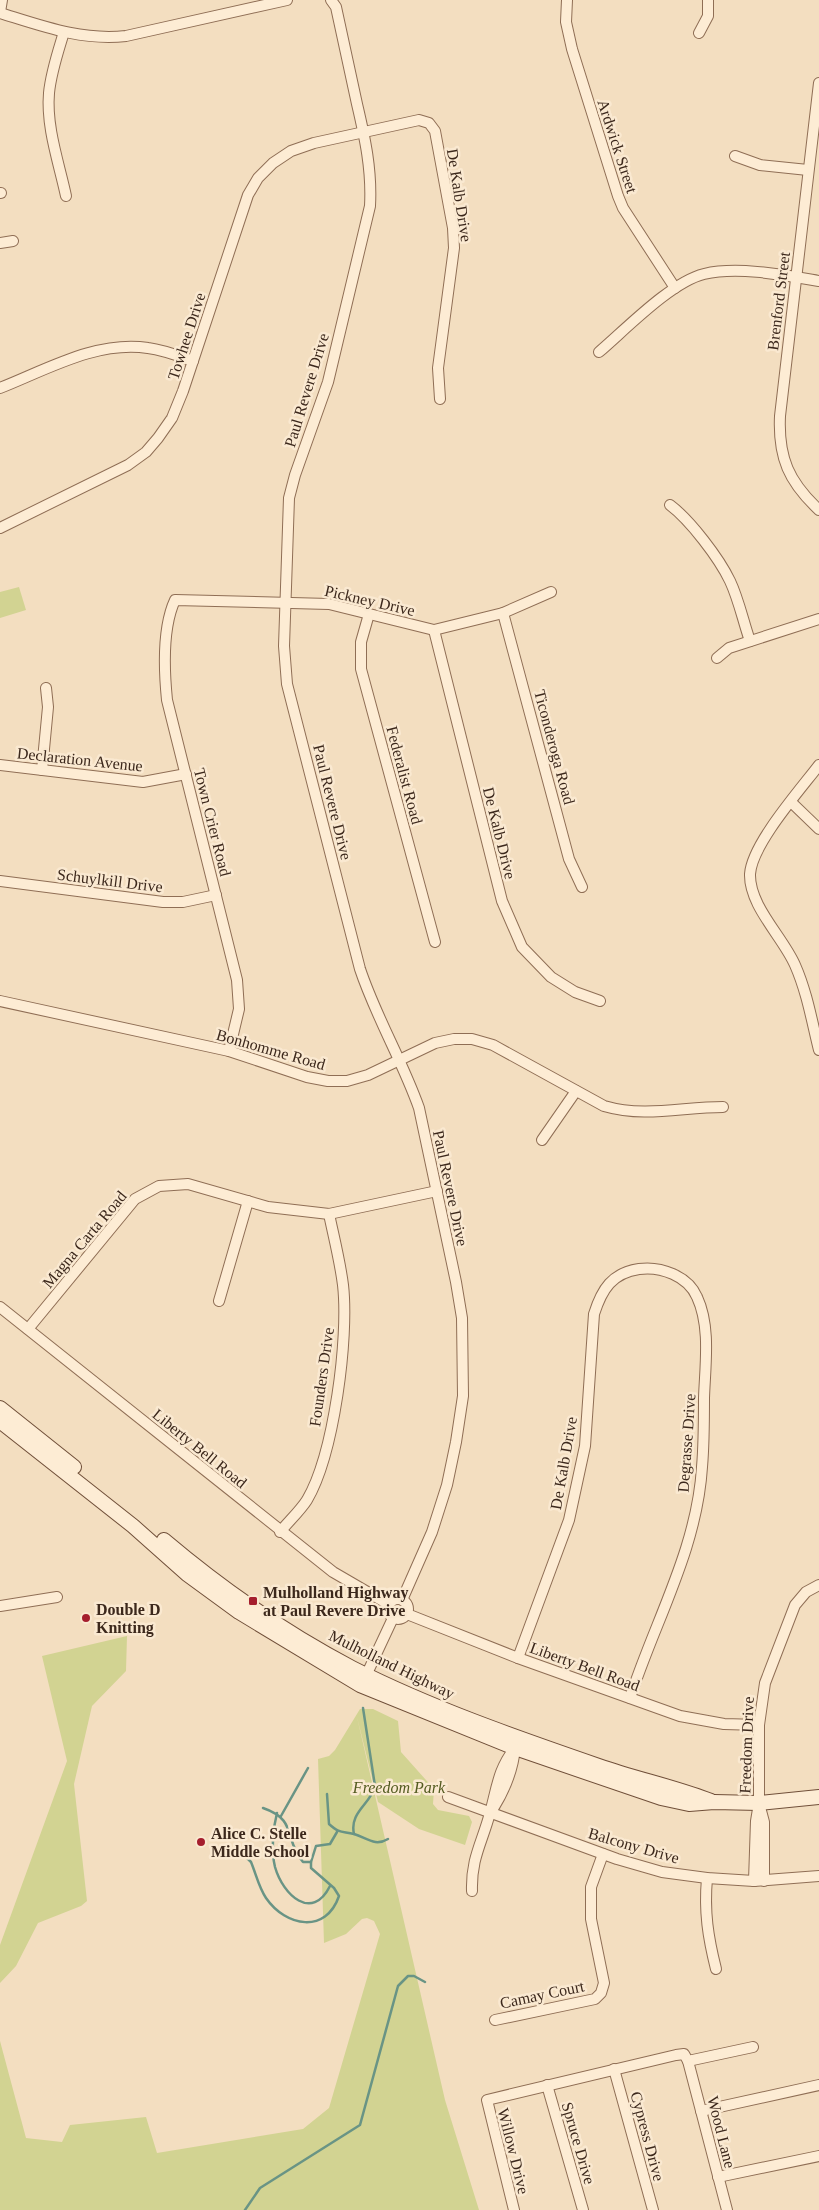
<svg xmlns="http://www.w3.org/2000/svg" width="819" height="2210" viewBox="0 0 819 2210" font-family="'Times New Roman',serif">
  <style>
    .green { fill: #d2d392 }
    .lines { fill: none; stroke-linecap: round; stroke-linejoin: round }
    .stream { stroke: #699485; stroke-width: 2.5 }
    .street-casing { stroke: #8f6e55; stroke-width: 12 }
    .secondary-casing { stroke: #704f39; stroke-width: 16 }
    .street { stroke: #fdecd4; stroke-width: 10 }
    .secondary { stroke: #fdecd4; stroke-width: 14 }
    .poi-dot { fill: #a51e2d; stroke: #fae9d1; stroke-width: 2 }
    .labels { text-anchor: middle; stroke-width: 5; stroke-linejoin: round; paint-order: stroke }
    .street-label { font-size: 16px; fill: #3c281c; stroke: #fae9d1 }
    .poi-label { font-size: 16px; font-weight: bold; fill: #3c281c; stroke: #fae9d1; text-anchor: start }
    .park-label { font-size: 16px; font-style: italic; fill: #535b20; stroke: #fae9d1 }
  </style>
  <rect width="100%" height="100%" fill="#f3dec0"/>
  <!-- green -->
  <g class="green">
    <path d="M19 587 26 610 0 618V592Z"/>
    <path d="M127 1636 126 1671 92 1706 74 1784 87 1901 81 1906 38 1923 16 1966 0 1983V1945L67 1761 42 1656Z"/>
    <path d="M360 1709H373L398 1721 401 1752 434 1789 433 1804 438 1810 469 1816 472 1822 465 1845 419 1829 378 1802 357 1717 445 2100 479 2210H0V2041L26 2138 62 2142 70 2125 146 2117 157 2153 303 2129 329 2108 380 1934 374 1921 367 1918 362 1919 346 1934 324 1943 318 1759 329 1756 335 1750Z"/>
  </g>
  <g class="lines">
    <!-- stream -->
    <g class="stream">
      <path d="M327 1794 329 1824C340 1834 342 1831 354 1834 367 1838 375 1847 388 1839"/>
      <path d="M263 1808C298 1820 283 1838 303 1862H311"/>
      <path d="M277 1813C273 1828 271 1851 275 1867 283 1895 312 1922 330 1886"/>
      <path d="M281 1816 308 1768"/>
      <path d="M354 1834C349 1812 371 1804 375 1786L363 1708"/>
      <path d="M247 1858 251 1862C256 1874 259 1888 266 1898 286 1927 326 1934 339 1896L334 1888 311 1868V1862L316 1846 330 1844 337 1832"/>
      <path d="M245 2210 260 2188 360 2125 398 1986 408 1976H414L425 1982"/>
    </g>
    <defs>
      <g id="street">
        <path d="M331 0 336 7C343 39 350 72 357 104 365 138 372 170 370 206L328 382 295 475 289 498 284 646 287 684 360 969C376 1017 402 1060 419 1108L456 1282 462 1318 463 1396 456 1442 447 1485 432 1532 402 1600"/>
        <path d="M567 0 566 22 572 49 618 196 623 208 675 288"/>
        <path d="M0 12 2 0"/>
        <path d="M0 13C42 26 82 41 126 36L287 0"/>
        <path d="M64 32C58 52 51 72 49 93 46 127 59 163 66 196"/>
        <path d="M699 33 708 16V0"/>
        <path d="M819 83 780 416C778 458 789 482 819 510"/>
        <path d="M735 156 760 165 808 170"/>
        <path d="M0 193H1"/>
        <path d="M0 243 13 241"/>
        <path d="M599 352C625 330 671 282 704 274 738 266 784 275 819 281"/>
        <path d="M0 388C46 370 97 340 148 348 164 350 179 356 193 361"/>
        <path d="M670 505C690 520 719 558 730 581 739 600 743 621 750 641"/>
        <path d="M0 528 128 465 146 452 158 438 172 418 183 391 248 195 258 178 273 163 291 151 314 143 419 120 429 123 435 131 453 228 454 248 438 368 440 399"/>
        <path d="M503 613 569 859 582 887"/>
        <path d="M369 614 361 642V669L435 942"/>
        <path d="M434 630 502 901 522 947 551 977 575 992 600 1001"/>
        <path d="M717 658 729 648 819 619"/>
        <path d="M0 765 143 782 186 774"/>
        <path d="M819 765C800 790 752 844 750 874 749 906 783 937 795 965 807 992 812 1022 819 1050"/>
        <path d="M42 770 48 707 46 688"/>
        <path d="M791 802 819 829"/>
        <path d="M0 881 163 902H183L216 895"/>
        <path d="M0 1001 229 1051 307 1077 328 1081H347L368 1075 435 1043 454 1039H472L493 1045 604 1106C645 1118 682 1107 723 1107"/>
        <path d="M229 1051 239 1009 237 980 167 700C164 670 162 628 175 600L329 604 434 630 503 613 551 592"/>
        <path d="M542 1140 576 1091"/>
        <path d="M219 1301 248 1201"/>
        <path d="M0 1307 333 1572 388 1604"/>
        <path d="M28 1329 135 1199 159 1186 188 1184 268 1207 329 1214 437 1191"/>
        <path d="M280 1532C288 1522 300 1511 307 1500 334 1454 349 1338 343 1285 340 1261 334 1238 329 1214"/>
        <circle cx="398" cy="1609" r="10"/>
        <path d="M0 1606 57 1597"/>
        <path d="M407 1614 518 1658 680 1716 724 1724 759 1725"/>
        <path d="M518 1658 569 1520 585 1446 594 1314C602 1289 612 1273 639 1269 661 1266 688 1276 697 1297 711 1327 705 1366 704 1398 704 1421 704 1444 702 1467 697 1549 655 1621 630 1698"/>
        <path d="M364 1680 393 1618"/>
        <path d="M448 1797 617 1859 662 1872 707 1878 754 1881 819 1876"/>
        <path d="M494 1807C505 1789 513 1769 515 1748"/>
        <path d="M760 1807 764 1822V1881"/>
        <path d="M707 1878C704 1912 708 1937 716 1969"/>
        <path d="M754 1881 756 1821 759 1803V1725L765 1683 795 1605 806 1592 819 1585"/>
        <path d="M472 1891C471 1858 482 1843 490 1813 497 1788 498 1769 515 1748"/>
        <path d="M495 2020 595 1999 601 1993 604 1983 591 1919V1887L603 1854"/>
        <path d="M688 2061 727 2210"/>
        <path d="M614 2069 653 2210"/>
        <path d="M547 2085 583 2210"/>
        <path d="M701 2111 819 2085"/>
        <path d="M718 2177 819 2156"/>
        <path d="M514 2210 487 2100 676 2055 684 2054 688 2061 753 2047"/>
      </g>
      <g id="secondary">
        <path d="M0 1408 74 1467"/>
        <path d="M0 1421 133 1526 187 1574 239 1612 360 1685 515 1748 661 1798 689 1804 714 1802 759 1803 819 1797"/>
        <path d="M164 1540C222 1589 285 1633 352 1668 431 1708 515 1737 599 1766 636 1779 675 1787 711 1801"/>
      </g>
    </defs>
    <!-- street casing -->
    <use href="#street" class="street-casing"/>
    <!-- secondary casing -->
    <use href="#secondary" class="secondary-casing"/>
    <!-- street -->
    <use href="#street" class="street"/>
    <!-- secondary -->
    <use href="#secondary" class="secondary"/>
  </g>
  <!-- markers -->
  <g class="poi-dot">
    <rect x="248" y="1596" width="10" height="10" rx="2.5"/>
    <circle cx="86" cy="1618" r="5"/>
    <circle cx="201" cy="1842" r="5"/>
  </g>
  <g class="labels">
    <!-- street labels -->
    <g class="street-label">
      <text transform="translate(618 146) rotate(72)" y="6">Ardwick Street</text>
      <text transform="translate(460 195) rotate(81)" y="6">De Kalb Drive</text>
      <text transform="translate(778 301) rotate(-83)" y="6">Brenford Street</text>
      <text transform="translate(186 336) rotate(-72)" y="6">Towhee Drive</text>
      <text transform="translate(306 390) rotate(-73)" y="6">Paul Revere Drive</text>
      <text transform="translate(370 600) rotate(13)" y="6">Pickney Drive</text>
      <text transform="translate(555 747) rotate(75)" y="6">Ticonderoga Road</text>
      <text transform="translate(80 759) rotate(6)" y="6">Declaration Avenue</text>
      <text transform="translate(405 775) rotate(75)" y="6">Federalist Road</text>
      <text transform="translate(333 802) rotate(76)" y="6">Paul Revere Drive</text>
      <text transform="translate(213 822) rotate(76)" y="6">Town Crier Road</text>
      <text transform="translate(500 833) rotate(76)" y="6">De Kalb Drive</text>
      <text transform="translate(110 880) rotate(7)" y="6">Schuylkill Drive</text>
      <text transform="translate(271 1049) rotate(16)" y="6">Bonhomme Road</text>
      <text transform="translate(451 1188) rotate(78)" y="6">Paul Revere Drive</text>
      <text transform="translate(84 1239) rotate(-50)" y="6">Magna Carta Road</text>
      <text transform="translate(321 1377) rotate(-82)" y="6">Founders Drive</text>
      <text transform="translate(686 1443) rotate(-86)" y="6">Degrasse Drive</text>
      <text transform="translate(200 1448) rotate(39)" y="6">Liberty Bell Road</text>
      <text transform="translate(563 1463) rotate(-80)" y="6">De Kalb Drive</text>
      <text transform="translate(392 1664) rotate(26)" y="6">Mulholland Highway</text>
      <text transform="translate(585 1666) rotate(20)" y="6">Liberty Bell Road</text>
      <text transform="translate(746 1745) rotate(-88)" y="6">Freedom Drive</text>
      <text transform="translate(634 1845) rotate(16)" y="6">Balcony Drive</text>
      <text transform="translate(542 1994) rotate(-12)" y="6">Camay Court</text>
      <text transform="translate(722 2132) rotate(76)" y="6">Wood Lane</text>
      <text transform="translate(648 2136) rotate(75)" y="6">Cypress Drive</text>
      <text transform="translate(579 2143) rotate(74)" y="6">Spruce Drive</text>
      <text transform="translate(514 2151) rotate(76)" y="6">Willow Drive</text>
    </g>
    <!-- poi labels -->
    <g class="poi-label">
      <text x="263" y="1598">Mulholland Highway<tspan x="263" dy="18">at Paul Revere Drive</tspan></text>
      <text x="96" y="1615">Double D<tspan x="96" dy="18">Knitting</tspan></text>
      <text x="211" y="1839">Alice C. Stelle<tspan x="211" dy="18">Middle School</tspan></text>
    </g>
    <!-- park labels -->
    <g class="park-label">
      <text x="399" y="1793">Freedom Park</text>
    </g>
  </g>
</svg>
